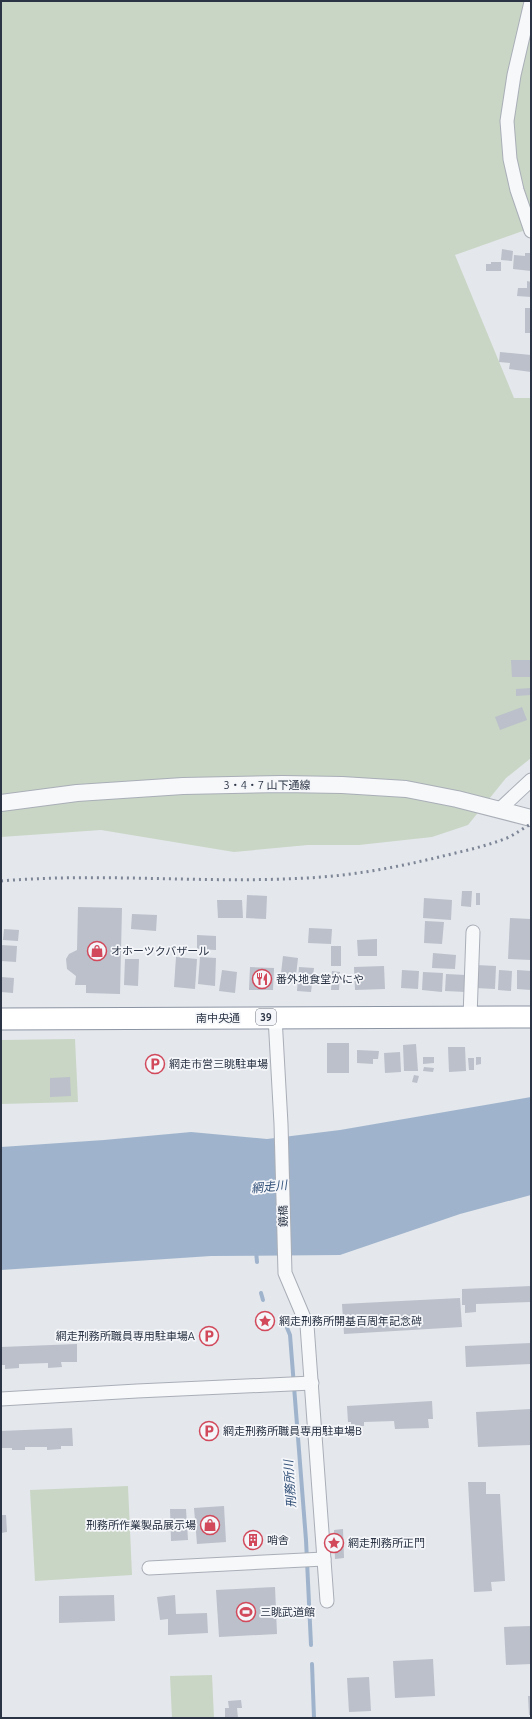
<svg xmlns="http://www.w3.org/2000/svg" width="532" height="1719" viewBox="0 0 532 1719" font-family="Ubuntu,'Noto Sans JP',sans-serif">
  <style>
    .green { fill: #c9d6c5 }
    .water { fill: #9fb4cc }
    .lines { fill: none; stroke-linecap: round; stroke-linejoin: round }
    .stream { stroke: #9fb4cc; stroke-width: 4 }
    .building { fill: #bbc0ca }
    .minor-casing { stroke: #a9aeb7; stroke-width: 15 }
    .tertiary-casing { stroke: #a9aeb7; stroke-width: 18 }
    .trunk-casing { stroke: #8b94a3; stroke-width: 23 }
    .minor { stroke: #f7f8fa; stroke-width: 13 }
    .tertiary { stroke: #f7f8fa; stroke-width: 16 }
    .trunk { stroke: #fff; stroke-width: 21 }
    .rail { stroke: #7d8696; stroke-width: 3; stroke-dasharray: 2 4; stroke-linecap: butt }
    .labels { text-anchor: middle; stroke-width: 3.5; stroke-linejoin: round; paint-order: stroke }
    .shield { fill: #f4f6f9; stroke: #676e7b; stroke-width: 1 }
    .shield-label { font-size: 10px; font-weight: bold; fill: #2b3445 }
    .street-label { font-size: 11px; fill: #2b3445; stroke: #f4f6f9 }
    .poi-label { font-size: 11px; fill: #2b3445; stroke: #f4f6f9; text-anchor: start }
    .water-label { font-size: 12px; font-style: italic; fill: #34527a; stroke: #f4f6f9 }
  </style>
  <rect width="100%" height="100%" fill="#e4e7ec"/>
  <!-- green -->
  <g class="green">
    <path d="M1 1H531V228L455 255 514 398H531V758L506 778 468 825 432 837 359 845H308L234 852 101 830 1 837Z"/>
    <path d="M75 1039 78 1102 1 1104V1040Z"/>
    <path d="M128 1486 132 1575 35 1581 30 1490Z"/>
    <path d="M212 1675 214 1718H172L170 1676Z"/>
  </g>
  <!-- water -->
  <path class="water" d="M531 1097V1195L460 1214 340 1255 211 1256 1 1270V1147L104 1140 191 1132 267 1139 340 1130Z"/>
  <g class="lines">
    <!-- stream -->
    <g class="stream">
      <path d="M256 1251 257 1262"/>
      <path d="M261 1293 263 1300"/>
      <path d="M285 1323 290 1335 306 1540 311 1645"/>
      <path d="M312 1664 314 1718"/>
    </g>
  </g>
  <!-- building -->
  <g class="building">
    <path d="M502 249 513 251 512 261 501 260Z"/>
    <path d="M525 253H531V271L513 269 514 255 525 256Z"/>
    <path d="M491 262H501V271H486V264H491Z"/>
    <path d="M527 281 531 282V297L517 296 518 288H527Z"/>
    <rect x="525" y="308" width="6" height="25"/>
    <path d="M500 352 531 355V372L509 369 510 363 499 362Z"/>
    <path d="M511 660H531V677H512Z"/>
    <path d="M531 688V695L516 696V689Z"/>
    <path d="M522 707 527 720 500 730 495 717Z"/>
    <path d="M462 891H472L471 907 461 906Z"/>
    <rect x="476" y="893" width="4" height="12"/>
    <path d="M247 895 267 896 266 919 246 918Z"/>
    <path d="M424 898 452 900 451 920 423 918Z"/>
    <path d="M217 900H242L243 918H218Z"/>
    <path d="M78 907 122 908 120 994 86 993V985H75L76 976 67 969 66 959 69 954 77 950Z"/>
    <path d="M132 914 157 915 156 931 131 929Z"/>
    <path d="M510 918 531 919V960L508 959Z"/>
    <path d="M425 921 444 922 442 944 424 943Z"/>
    <path d="M309 928 332 929 331 944 308 943Z"/>
    <path d="M4 929 19 930 18 941 3 940Z"/>
    <path d="M197 935 216 936V950L197 949Z"/>
    <path d="M377 939V956H358L357 940Z"/>
    <path d="M1 945 17 946 16 962 1 961Z"/>
    <rect x="331" y="946" width="10" height="20"/>
    <path d="M433 953 456 955 455 969 432 968Z"/>
    <path d="M283 956 298 958 295 984 280 982Z"/>
    <path d="M176 957 197 959 195 989 174 987Z"/>
    <path d="M200 957 216 958 215 986 198 984Z"/>
    <path d="M125 959H139L138 986 124 985Z"/>
    <path d="M476 965 496 966 495 989 475 988Z"/>
    <path d="M384 966 385 989 355 990 354 967Z"/>
    <path d="M250 967 274 968 273 990H249Z"/>
    <path d="M299 967 314 968 311 992 297 991Z"/>
    <path d="M222 970 237 972 235 993 219 991Z"/>
    <path d="M402 970 419 971 418 989 401 988Z"/>
    <path d="M499 970 512 971 511 991 498 990Z"/>
    <path d="M517 970 531 971V990L517 989Z"/>
    <path d="M332 971 340 972 339 990H331Z"/>
    <path d="M423 972 443 973 442 992 422 990Z"/>
    <path d="M446 974 466 975V992L445 991Z"/>
    <path d="M1 977 14 978 13 993 1 992Z"/>
    <rect x="327" y="1043" width="22" height="30"/>
    <path d="M416 1044 418 1071H404L403 1045Z"/>
    <path d="M448 1047H465L466 1071 449 1072Z"/>
    <path d="M357 1050 379 1051 378 1059H373V1064L357 1063Z"/>
    <path d="M400 1052 401 1072 385 1073 384 1053Z"/>
    <path d="M423 1057H434V1063L423 1064Z"/>
    <path d="M476 1057H481V1064L476 1065Z"/>
    <path d="M468 1058H474V1070H469Z"/>
    <path d="M424 1067 434 1068 433 1072 423 1071Z"/>
    <path d="M414 1075 419 1076 417 1083 412 1082Z"/>
    <path d="M70 1077 71 1096 50 1097V1078Z"/>
    <path d="M531 1286V1302L476 1304V1312L465 1313V1305H462V1289Z"/>
    <path d="M460 1298 462 1327 344 1334 342 1304Z"/>
    <path d="M531 1343V1364L466 1367 465 1346Z"/>
    <path d="M77 1344V1362H61L62 1367 48 1368V1363L19 1364V1368L5 1369V1365H1V1347Z"/>
    <path d="M432 1401 433 1419H428L429 1428 395 1429 394 1421 364 1422V1426H351V1422H348L347 1406Z"/>
    <path d="M531 1409V1445L478 1447 476 1412Z"/>
    <path d="M72 1428 73 1446H61V1449L47 1450V1447H25V1450H12V1448H1V1431Z"/>
    <path d="M468 1482H486V1494H500L505 1581 491 1582 492 1591 474 1592Z"/>
    <path d="M224 1506 226 1542 197 1544 194 1508Z"/>
    <path d="M170 1509H186L188 1540 171 1541Z"/>
    <path d="M1 1515H6L7 1532 1 1533Z"/>
    <path d="M343 1529 344 1558 335 1559 334 1530Z"/>
    <path d="M275 1587 277 1634 219 1637 216 1590Z"/>
    <path d="M114 1595 115 1621 59 1623V1596Z"/>
    <path d="M175 1595 176 1614 207 1613 208 1633 168 1635V1619L160 1620 157 1597Z"/>
    <path d="M531 1626V1664L506 1665 504 1627Z"/>
    <path d="M433 1659 435 1696 395 1698 393 1661Z"/>
    <path d="M369 1677 371 1711 349 1712 347 1678Z"/>
    <path d="M528 1696H531V1715H529Z"/>
    <path d="M241 1700 242 1708H237L238 1718H225V1708H229L228 1701Z"/>
  </g>
  <g class="lines">
    <defs>
      <g id="minor">
        <path d="M531 2 514 75 507 121 510 159 517 190 531 231"/>
        <path d="M500 809 531 780"/>
        <path d="M275 1017 281 1124 285 1273 307 1325 327 1601"/>
        <path d="M470 1017 473 932"/>
        <path d="M1 1399 137 1391 312 1383"/>
        <path d="M149 1568 324 1559"/>
      </g>
      <path id="tertiary" d="M1 803 77 793 183 786 282 784 342 785 406 789 457 799 531 818"/>
      <path id="trunk" d="M1 1019 531 1017"/>
    </defs>
    <!-- minor casing -->
    <use href="#minor" class="minor-casing"/>
    <!-- tertiary casing -->
    <use href="#tertiary" class="tertiary-casing"/>
    <!-- trunk casing -->
    <use href="#trunk" class="trunk-casing"/>
    <!-- minor -->
    <use href="#minor" class="minor"/>
    <!-- tertiary -->
    <use href="#tertiary" class="tertiary"/>
    <!-- trunk -->
    <use href="#trunk" class="trunk"/>
    <!-- rail -->
    <path class="rail" d="M1 881C108 872 215 885 322 877 360 874 397 867 435 858 459 852 484 847 507 838 516 834 523 828 531 824"/>
  </g>
  <!-- icons -->
  <defs>
    <symbol id="shop-ring" viewBox="-11 -11 22 22"><circle r="9.5" fill="#f4f6f9" stroke="#d1495b" stroke-width="1.5"/><path d="M-5-2.5h2.3a2.7 3.5 0 0 1 5.4 0H5L5.5 6h-11ZM-1.5-2.5h3a1.5 2.3 0 0 0-3 0Z" fill="#d1495b"/></symbol>
    <symbol id="restaurant-ring" viewBox="-11 -11 22 22"><circle r="9.5" fill="#f4f6f9" stroke="#d1495b" stroke-width="1.5"/><path d="M-5-6h1v4h1v-4h1v4h1v-4h1v5L-1.5 .5V6h-2V.5L-5-1ZM5-6V6H3V1.5H1.5Q1.5-4 5-6Z" fill="#d1495b"/></symbol>
    <symbol id="parking-ring" viewBox="-11 -11 22 22"><circle r="9.5" fill="#f4f6f9" stroke="#d1495b" stroke-width="1.5"/><path d="M-3.5-5.5H1a3.5 3.5 0 0 1 0 7H-1V5.5H-3.5ZM-1-3.4V-.6H.8a1.4 1.4 0 0 0 0-2.8Z" fill="#d1495b"/></symbol>
    <symbol id="sight-ring" viewBox="-11 -11 22 22"><circle r="9.5" fill="#f4f6f9" stroke="#d1495b" stroke-width="1.5"/><path d="M0-6L1.8-2.2L6-1.7L2.9 1.2L3.7 5.4L0 3.3L-3.7 5.4L-2.9 1.2L-6-1.7L-1.8-2.2Z" fill="#d1495b"/></symbol>
    <symbol id="building-ring" viewBox="-11 -11 22 22"><circle r="9.5" fill="#f4f6f9" stroke="#d1495b" stroke-width="1.5"/><path d="M-4-6H4V6H1V3H-1V6H-4ZM-2.5-4.3h1.7v1.8h-1.7ZM.8-4.3h1.7v1.8H.8ZM-2.5-1h1.7V.8h-1.7ZM.8-1h1.7V.8H.8Z" fill="#d1495b"/></symbol>
    <symbol id="stadium-ring" viewBox="-11 -11 22 22"><circle r="9.5" fill="#f4f6f9" stroke="#d1495b" stroke-width="1.5"/><path d="M0-5a6.5 5 0 1 0 0 10a6.5 5 0 1 0 0-10ZM-3.5-1.8h7v3.6h-7Z" fill="#d1495b"/></symbol>
  </defs>
  <g fill-rule="evenodd">
    <use href="#shop-ring" x="86" y="940" width="22" height="22"/>
    <use href="#restaurant-ring" x="251" y="968" width="22" height="22"/>
    <use href="#parking-ring" x="144" y="1053" width="22" height="22"/>
    <use href="#sight-ring" x="254" y="1310" width="22" height="22"/>
    <use href="#parking-ring" x="198" y="1325" width="22" height="22"/>
    <use href="#parking-ring" x="198" y="1420" width="22" height="22"/>
    <use href="#shop-ring" x="199" y="1514" width="22" height="22"/>
    <use href="#building-ring" x="242" y="1529" width="22" height="22"/>
    <use href="#sight-ring" x="323" y="1532" width="22" height="22"/>
    <use href="#stadium-ring" x="235" y="1601" width="22" height="22"/>
  </g>
  <g class="labels">
    <!-- shield labels -->
    <rect class="shield" x="256" y="1009" width="20" height="16" rx="3"/>
    <g class="shield-label">
      <text x="266" y="1021">39</text>
    </g>
    <!-- street labels -->
    <g class="street-label">
      <text x="267" y="789">3・4・7 山下通線</text>
      <text x="218" y="1022">南中央通</text>
      <text transform="translate(283 1216) rotate(-91)" y="4">鏡橋</text>
    </g>
    <!-- poi labels -->
    <g class="poi-label">
      <text x="111" y="955">オホーツクバザール</text>
      <text x="276" y="983">番外地食堂かにや</text>
      <text x="169" y="1068">網走市営三眺駐車場</text>
      <text x="279" y="1325">網走刑務所開基百周年記念碑</text>
      <text x="195" y="1340" text-anchor="end">網走刑務所職員専用駐車場A</text>
      <text x="223" y="1435">網走刑務所職員専用駐車場B</text>
      <text x="196" y="1529" text-anchor="end">刑務所作業製品展示場</text>
      <text x="267" y="1544">哨舎</text>
      <text x="348" y="1547">網走刑務所正門</text>
      <text x="260" y="1616">三眺武道館</text>
    </g>
    <!-- water labels -->
    <g class="water-label">
      <text transform="translate(269 1187) rotate(-6)" y="4">網走川</text>
      <text transform="translate(290 1484) rotate(-94)" y="4">刑務所川</text>
    </g>
  </g>
  <!-- border -->
  <rect width="532" height="1719" fill="none" stroke="#2b3445" stroke-width="4"/>
</svg>
